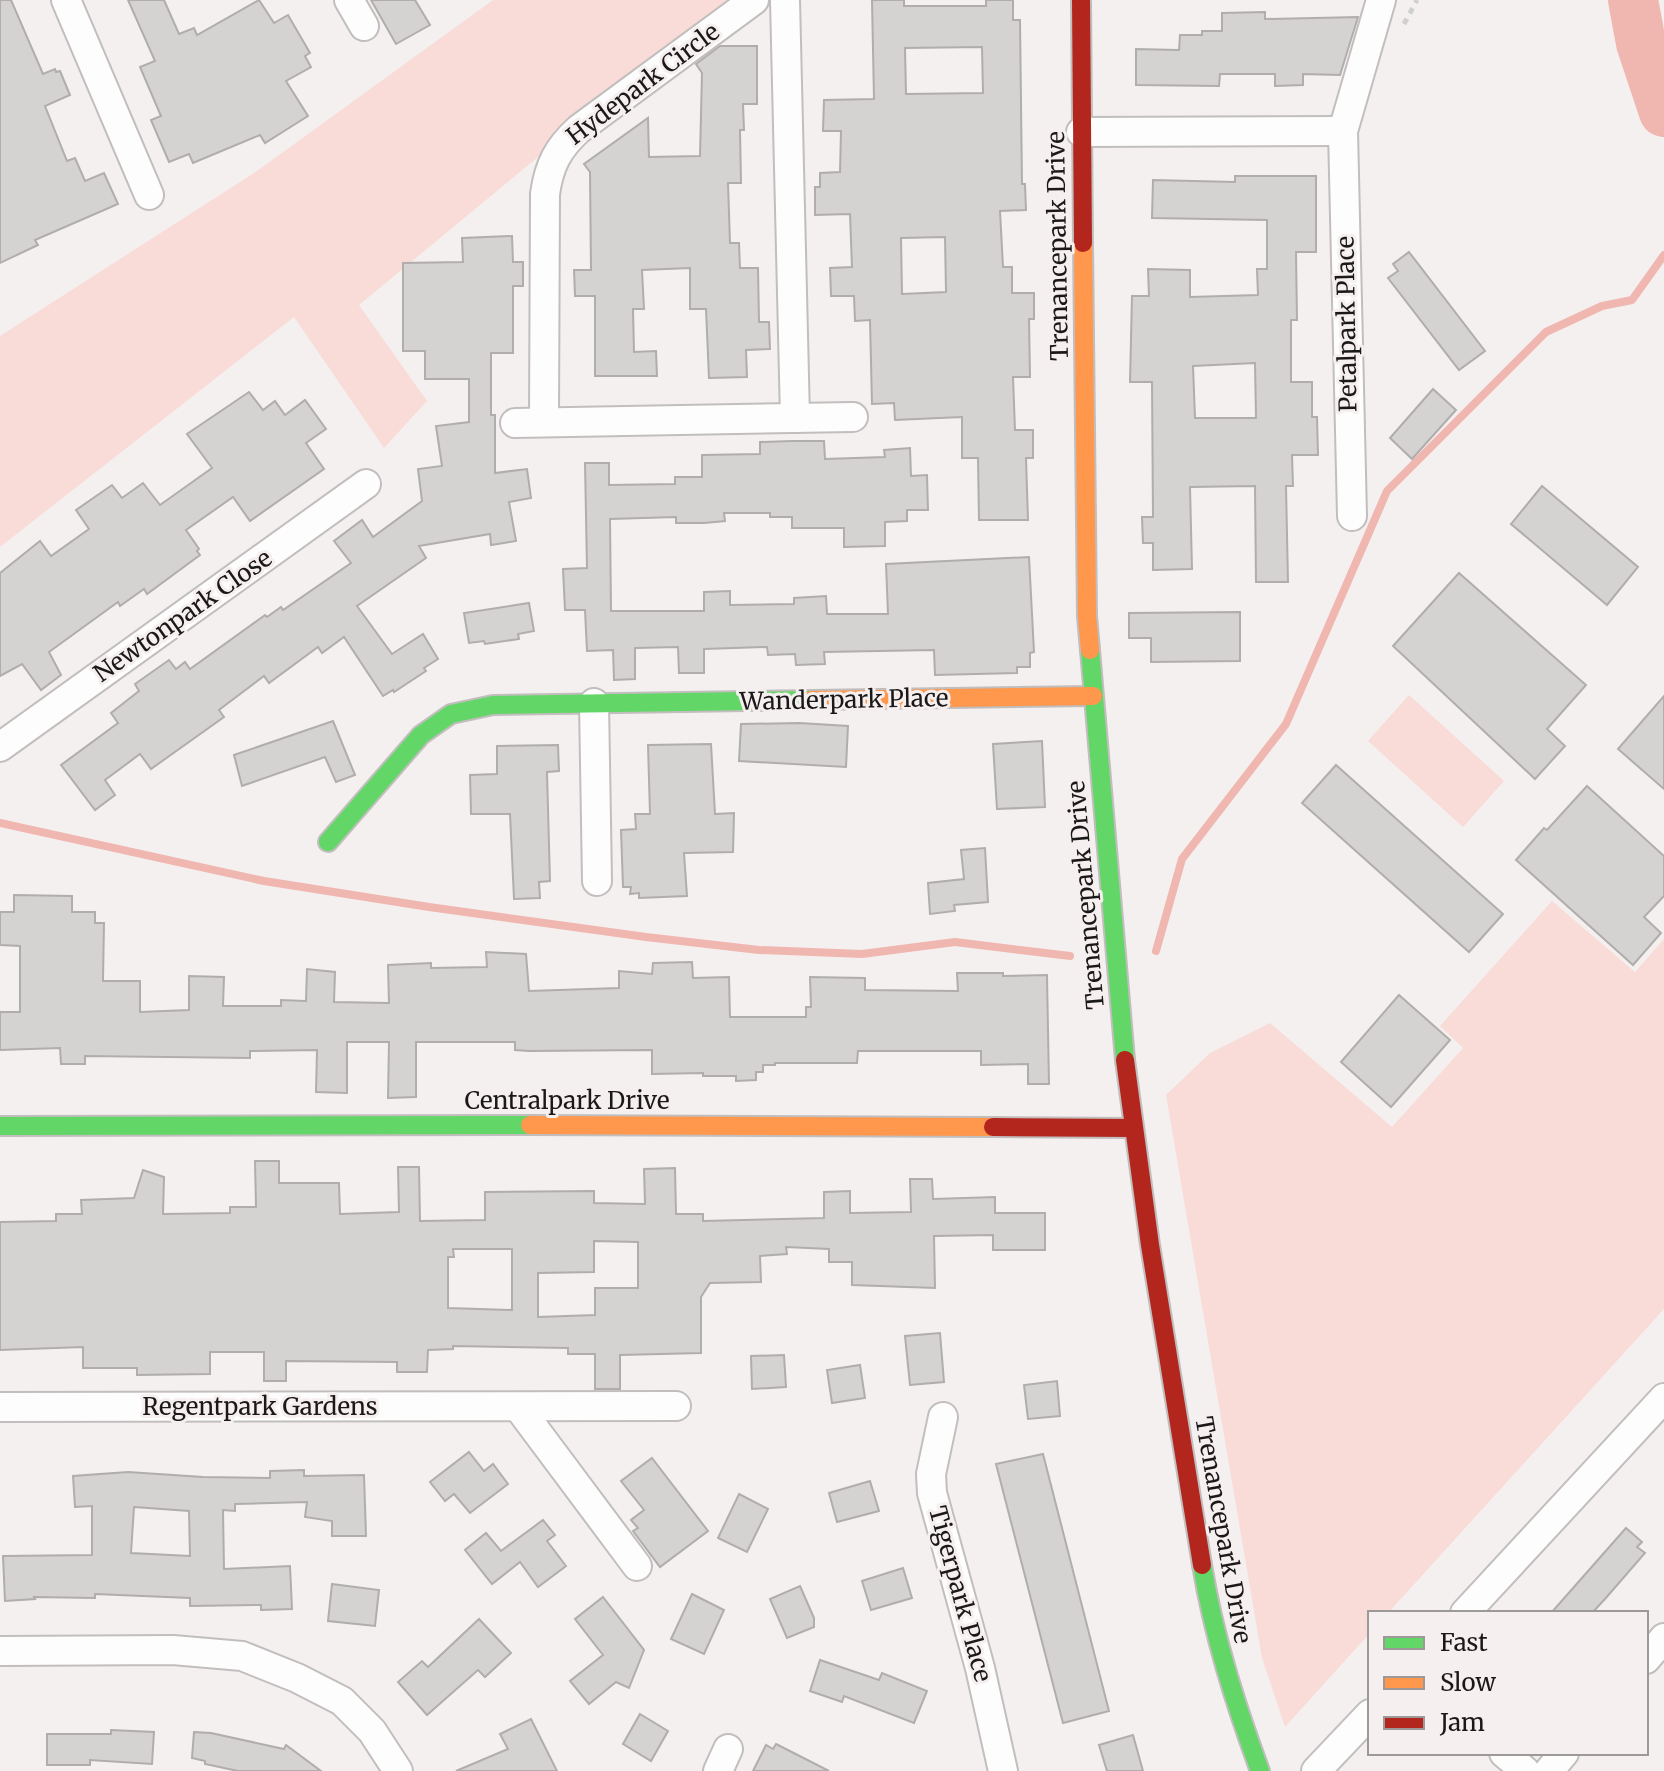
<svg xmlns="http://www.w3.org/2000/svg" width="1664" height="1771" viewBox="0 0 1664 1771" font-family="Merriweather,serif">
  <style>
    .green { fill: #f9dbd7 }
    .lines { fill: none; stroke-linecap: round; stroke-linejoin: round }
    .stream { stroke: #f0b6b0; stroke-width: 8 }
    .river { stroke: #f0b6b0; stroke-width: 50 }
    .building { fill: #d5d2d2; stroke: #b0adac; stroke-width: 2; fill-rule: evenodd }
    .street-casing { stroke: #c1bebd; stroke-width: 32 }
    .fast-casing { stroke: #c1bebd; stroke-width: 22 }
    .slow-casing { stroke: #c1bebd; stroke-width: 22 }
    .jam-casing { stroke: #c1bebd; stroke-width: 22 }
    .path { stroke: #d0cfcf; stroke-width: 5; stroke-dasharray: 6 6; stroke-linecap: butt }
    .street { stroke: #fefdfd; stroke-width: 28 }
    .fast { stroke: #63d668; stroke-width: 18 }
    .slow { stroke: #ff974d; stroke-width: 18 }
    .jam { stroke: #b3261e; stroke-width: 18 }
    .labels { text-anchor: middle; stroke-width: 6; stroke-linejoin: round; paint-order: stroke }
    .street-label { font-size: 24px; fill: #1a1818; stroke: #f6efef }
  </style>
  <rect width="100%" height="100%" fill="#f5f0f0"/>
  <!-- green -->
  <g class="green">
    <path d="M493 0H728L359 305 427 401 384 448 294 317 0 547V336L257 171Z"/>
    <path d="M1409 695 1504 781 1463 827 1368 741Z"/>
    <path d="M1552 901 1635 972 1664 939V1309L1388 1613H1370V1633L1285 1727 1262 1658 1166 1095 1210 1053 1270 1023 1392 1127 1463 1048 1440 1026Z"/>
  </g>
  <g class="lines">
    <!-- stream -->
    <g class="stream">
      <path d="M0 823 264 881 429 907 646 937 759 950 862 954 955 942 1070 956"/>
      <path d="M1156 951 1182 859 1286 724 1387 491 1546 332 1602 306 1632 300 1664 255"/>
    </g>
    <!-- river -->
    <path class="river" d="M1633 0 1641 43 1664 112"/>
  </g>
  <!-- building -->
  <g class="building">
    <path d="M0 0H11L43 74 55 69 56 72 60 71 70 95 45 106 67 161 75 158 85 181 104 173 118 204 35 240 38 245 0 263Z"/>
    <path d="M128 0H164L179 34 194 28 197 35 259 0 274 23 288 15 310 53 305 56 311 67 286 81 308 116 265 143 260 135 193 163 189 154 169 162 151 120 161 116 140 67 155 61Z"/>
    <path d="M371 0H415L430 25 396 44Z"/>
    <path d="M872 0H904V6H986V0H1013V20H1020L1022 184H1025L1026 210 1000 211 1003 267H1012V293H1034V319H1029L1030 377H1013L1015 430H1033V458H1026L1028 520H979L978 458H962V417L895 420 894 403 872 404 870 320 855 321 854 296H831L830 268 852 267 850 214 815 215V187H820V173L840 172 841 131H823L824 100 874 99ZM982 47 983 93 906 94 905 48ZM945 237 946 292 902 294 901 238Z"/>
    <path d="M1265 12V19L1358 17 1340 75 1303 74V85L1275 86V74H1220L1219 86 1136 85V49L1179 50 1180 35H1202V31H1222V13Z"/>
    <path d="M720 46H757V104H743L744 130H740L741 183H728L730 243H739L740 268H758L759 322H769L770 349 746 350 747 377 709 378 706 309H690V268L642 270 644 309H633L634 352 656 351 657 376H595V296H575L574 270H591L590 172 584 164 648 118 649 157 700 156 702 73 696 64Z"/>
    <path d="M1235 176H1316V252H1296L1297 320H1291V382H1312V417H1317L1318 455H1292L1293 486H1286L1288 582H1256L1255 486 1190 487 1192 569 1153 570V543H1143L1142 517H1153L1152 382H1130L1132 296H1149L1148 269 1190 270V297L1258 295 1257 269H1267V220L1152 218 1153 180 1235 182ZM1255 363 1256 418H1195L1193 366Z"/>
    <path d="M512 236 513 262H523V286H513V353H491V415H495V473L527 469 531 498 509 502 516 541 491 545 490 534 419 546 426 558 357 606 392 654 423 634 438 659 424 668 426 671 394 692 393 690 383 696 344 637 322 653 318 647 269 683 264 676 219 710 224 717 151 769 140 754 105 780 115 795 95 810 61 765 118 723 111 713 139 691 135 684 169 660 176 669 185 662 190 669 265 615 267 617 281 607 283 610 351 563 334 541 362 520 373 537 422 501 418 469 442 466 436 426 469 422V379H425V351H403V263L463 262 462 238Z"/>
    <path d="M1409 252 1485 351 1459 370 1388 278 1398 271 1393 264Z"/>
    <path d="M1433 389 1456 410 1412 459 1390 438Z"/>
    <path d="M249 392 263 410 275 401 285 415 305 400 326 429 306 443 324 469 250 521 233 497 186 530 199 549 197 551 200 555 147 594 144 589 120 606 118 602 49 652 61 675 41 690 22 664 0 676V573L40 541 51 556 89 529 76 510 112 485 122 498 143 483 160 505 212 468 187 434Z"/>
    <path d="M792 441H824L825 459 885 457 884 450 910 448 911 476 927 475 928 510H907V521L885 522V546L844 547V528H792V517H770V513H724L725 521 704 523H676V517L610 519 611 611H704V592L730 591V605L794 604V598L826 596 827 614H888L886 564 1029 557 1034 652 1030 653V667H1017V673L935 675 934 650 824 652 825 664 796 665 795 654 768 655 767 647 704 649V673H679L678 647 635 648V679L614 680 613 650 587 651 585 610H565L563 569 587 568 585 463H609V485L675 484V477H702V455L760 454V442Z"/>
    <path d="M1542 486 1638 567 1607 605 1511 524Z"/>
    <path d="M1459 573 1586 685 1547 729 1565 746 1535 779 1393 646Z"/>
    <path d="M529 603 534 631 518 634 519 639 485 644 484 641 469 643 464 613Z"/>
    <path d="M1240 612V661L1151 662V638H1129V613Z"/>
    <path d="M1664 696V789L1618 749Z"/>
    <path d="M333 721 355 775 336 782 325 757 242 786 234 755Z"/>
    <path d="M799 723 848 726 846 767 739 761 741 724Z"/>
    <path d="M1042 741 1045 807 997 809 993 744Z"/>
    <path d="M711 744 715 814 734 813 733 852 684 853 687 896 639 898V893L630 894 631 887H623L621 830 636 829 635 814H650L648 745Z"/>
    <path d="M558 745 559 771 547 772 550 881 539 882 540 898 514 899 510 814H471L470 775 497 774V746Z"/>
    <path d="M1336 765 1503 914 1469 952 1302 803Z"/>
    <path d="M1587 786 1664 856V896L1644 917 1661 933 1633 965 1516 860 1544 828 1547 830Z"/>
    <path d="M985 848 988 902 954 905 955 911 930 914 928 883 964 879 961 850Z"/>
    <path d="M14 895 72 896V912H95V923H104L103 981H140V1012L189 1010V976L224 977 223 1006H281V1000L306 1001 307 969 335 972 334 1002 389 1003 388 965 431 963V968L487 967 486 952 526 954 529 991 619 988V971L652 974 653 963 692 962 693 978 729 977 730 1017H806V1007H811L810 977 865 978V990L958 991 957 973H1003V976L1047 975 1049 1084H1028V1064L981 1065V1051H858L857 1063H775V1065H763V1072H756V1080L736 1081V1076H703V1073L652 1074V1050L529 1051 515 1050V1042H416V1097L388 1098 389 1042H347V1093L316 1092 317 1050 250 1051V1058L85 1056V1064H61L60 1048 0 1050V1012H20V946L0 945V912H14Z"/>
    <path d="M1399 995 1450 1040 1391 1107 1341 1062Z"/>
    <path d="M255 1161H279V1183H339L340 1214 399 1212 398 1167H419L420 1221 485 1220V1192L594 1191V1203L645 1204 644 1169 675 1168 676 1214H703V1221L824 1218V1192L850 1191V1213L911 1212 910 1179H932L933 1199 995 1197V1213H1045V1250H993V1235L934 1236 935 1288 852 1285V1262H829V1249L786 1247 787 1254 760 1256 761 1282 710 1283 701 1297V1353L620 1355V1389H595V1354H568V1348L453 1346V1349L428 1350 427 1372H397V1362L286 1361V1381H264V1352H210V1374L137 1375V1368H83V1347L0 1350V1222L56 1221V1214H82L81 1200 134 1198 143 1170 164 1177 163 1214 230 1213V1207H256ZM594 1241 638 1242V1288H595V1315L538 1317V1273L594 1272ZM453 1249H512V1310L448 1308V1257H454Z"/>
    <path d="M940 1333 944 1382 910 1385 905 1336Z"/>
    <path d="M784 1355 786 1387 752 1389 751 1356Z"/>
    <path d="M860 1365 865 1398 832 1403 827 1370Z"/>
    <path d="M1057 1381 1060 1416 1028 1419 1024 1385Z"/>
    <path d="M469 1452 484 1471 493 1464 508 1484 470 1513 454 1494 445 1501 430 1482Z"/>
    <path d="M1043 1454 1109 1711 1063 1723 996 1464Z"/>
    <path d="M652 1458 708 1531 660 1567 633 1531 638 1528 631 1520 644 1510 621 1481Z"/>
    <path d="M304 1470V1476L364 1475 366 1536H332V1521L305 1517 307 1502 235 1504V1511L223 1510 224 1569 290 1566 292 1609 261 1610V1605L190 1606V1598L95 1594V1598L34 1597 35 1599 5 1601 3 1556 92 1555V1506L75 1507 73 1476 128 1472 203 1477 270 1478V1471ZM134 1507 189 1511 190 1556 131 1553Z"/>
    <path d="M870 1481 879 1511 837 1522 829 1493Z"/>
    <path d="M739 1494 768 1509 747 1552 718 1538Z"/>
    <path d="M543 1520 555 1535 547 1541 566 1566 538 1587 520 1562 492 1584 465 1550 486 1533 501 1551Z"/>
    <path d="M1626 1528 1642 1542 1637 1547 1645 1553 1605 1599 1592 1613H1551Z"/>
    <path d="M903 1568 912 1598 871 1610 862 1581Z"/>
    <path d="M332 1584 379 1590 375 1626 328 1621Z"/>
    <path d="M800 1586 814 1618V1627L787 1638 770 1599Z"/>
    <path d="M692 1594 724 1610 704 1654 671 1639Z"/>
    <path d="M603 1597 644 1650 629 1688 616 1682 589 1704 570 1681 603 1655 575 1619Z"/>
    <path d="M479 1619 511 1653 485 1677 478 1670 427 1715 398 1682 422 1661 428 1667Z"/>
    <path d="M820 1660 879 1680 882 1673 927 1691 914 1723 844 1696 842 1702 810 1691Z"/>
    <path d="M640 1714 668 1731 651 1761 623 1744Z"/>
    <path d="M531 1719 557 1771H456L508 1749 500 1734Z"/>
    <path d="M111 1730 154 1732 152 1764 90 1760V1765H47V1734H111Z"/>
    <path d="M194 1732 211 1733 284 1749 286 1745 321 1771H238L205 1764V1761L192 1758Z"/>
    <path d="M1133 1735 1143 1771H1107L1099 1745Z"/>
    <path d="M776 1744 829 1771H753L766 1745 773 1749Z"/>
  </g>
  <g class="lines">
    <defs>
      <g id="street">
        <path d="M66 0 149 195"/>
        <path d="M349 0 364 26"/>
        <path d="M785 0 795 418"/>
        <path d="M1081 132 1343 131"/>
        <path d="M544 420 545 194C549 165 558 148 579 129L754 0"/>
        <path d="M515 423 853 417"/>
        <path d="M1352 516 1343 131 1381 0"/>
        <path d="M594 703 597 881"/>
        <path d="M0 747 366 484"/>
        <path d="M0 1407 676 1406"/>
        <path d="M519 1408 637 1566"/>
        <path d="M943 1417 931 1474 932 1493 980 1668 1003 1771"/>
        <path d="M1465 1613 1664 1398"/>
        <path d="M0 1651 173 1650 242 1656 297 1678 342 1701 372 1731 398 1771"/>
        <path d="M1646 1659 1664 1638"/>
        <path d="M1504 1753 1525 1771"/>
        <path d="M718 1771 728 1749"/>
        <path d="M1316 1771 1370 1714"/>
        <path d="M1549 1771 1564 1753"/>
      </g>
      <g id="fast">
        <path d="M1090 650 1125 1060"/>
        <path d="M328 842 421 735 451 714 493 705 811 700"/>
        <path d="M0 1126 530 1125"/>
        <path d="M1202 1565C1214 1637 1235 1703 1260 1771"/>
      </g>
      <g id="slow">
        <path d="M1083 243 1087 616 1090 650"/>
        <path d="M811 700 1093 696"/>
        <path d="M530 1125 993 1127"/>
      </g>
      <g id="jam">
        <path d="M1081 0 1083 243"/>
        <path d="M1125 1060 1150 1245 1202 1565"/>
        <path d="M993 1127 1133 1128"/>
      </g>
    </defs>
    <!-- street casing -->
    <use href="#street" class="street-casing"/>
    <!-- fast casing -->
    <use href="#fast" class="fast-casing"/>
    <!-- slow casing -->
    <use href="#slow" class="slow-casing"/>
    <!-- jam casing -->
    <use href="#jam" class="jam-casing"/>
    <!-- path -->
    <path class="path" d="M1404 24 1417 0"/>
    <!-- street -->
    <use href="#street" class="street"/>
    <!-- fast -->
    <use href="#fast" class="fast"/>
    <!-- slow -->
    <use href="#slow" class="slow"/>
    <!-- jam -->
    <use href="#jam" class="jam"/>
  </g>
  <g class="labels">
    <!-- street labels -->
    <g class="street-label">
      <text transform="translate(643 84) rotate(-37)" y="8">Hydepark Circle</text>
      <text transform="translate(1058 246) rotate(-91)" y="8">Trenancepark Drive</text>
      <text transform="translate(1347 324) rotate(-91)" y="8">Petalpark Place</text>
      <text transform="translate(183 616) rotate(-35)" y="8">Newtonpark Close</text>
      <text transform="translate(844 700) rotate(-1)" y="8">Wanderpark Place</text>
      <text transform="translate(1086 895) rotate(-95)" y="8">Trenancepark Drive</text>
      <text x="567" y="1109">Centralpark Drive</text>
      <text x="260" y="1415">Regentpark Gardens</text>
      <text transform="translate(1223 1530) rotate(80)" y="8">Trenancepark Drive</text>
      <text transform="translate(960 1594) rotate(75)" y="8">Tigerpark Place</text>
    </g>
  </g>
  <!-- legend -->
  <rect x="1368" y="1611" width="280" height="144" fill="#f6efef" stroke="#9e9999" stroke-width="2"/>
  <rect x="1384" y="1637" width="40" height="12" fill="#63d668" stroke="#9e9999" stroke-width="2"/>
  <text x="1440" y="1651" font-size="24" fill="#1a1818">Fast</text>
  <rect x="1384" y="1677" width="40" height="12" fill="#ff974d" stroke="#9e9999" stroke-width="2"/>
  <text x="1440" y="1691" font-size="24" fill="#1a1818">Slow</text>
  <rect x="1384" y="1717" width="40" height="12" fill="#b3261e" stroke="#9e9999" stroke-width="2"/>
  <text x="1440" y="1731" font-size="24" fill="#1a1818">Jam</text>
</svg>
